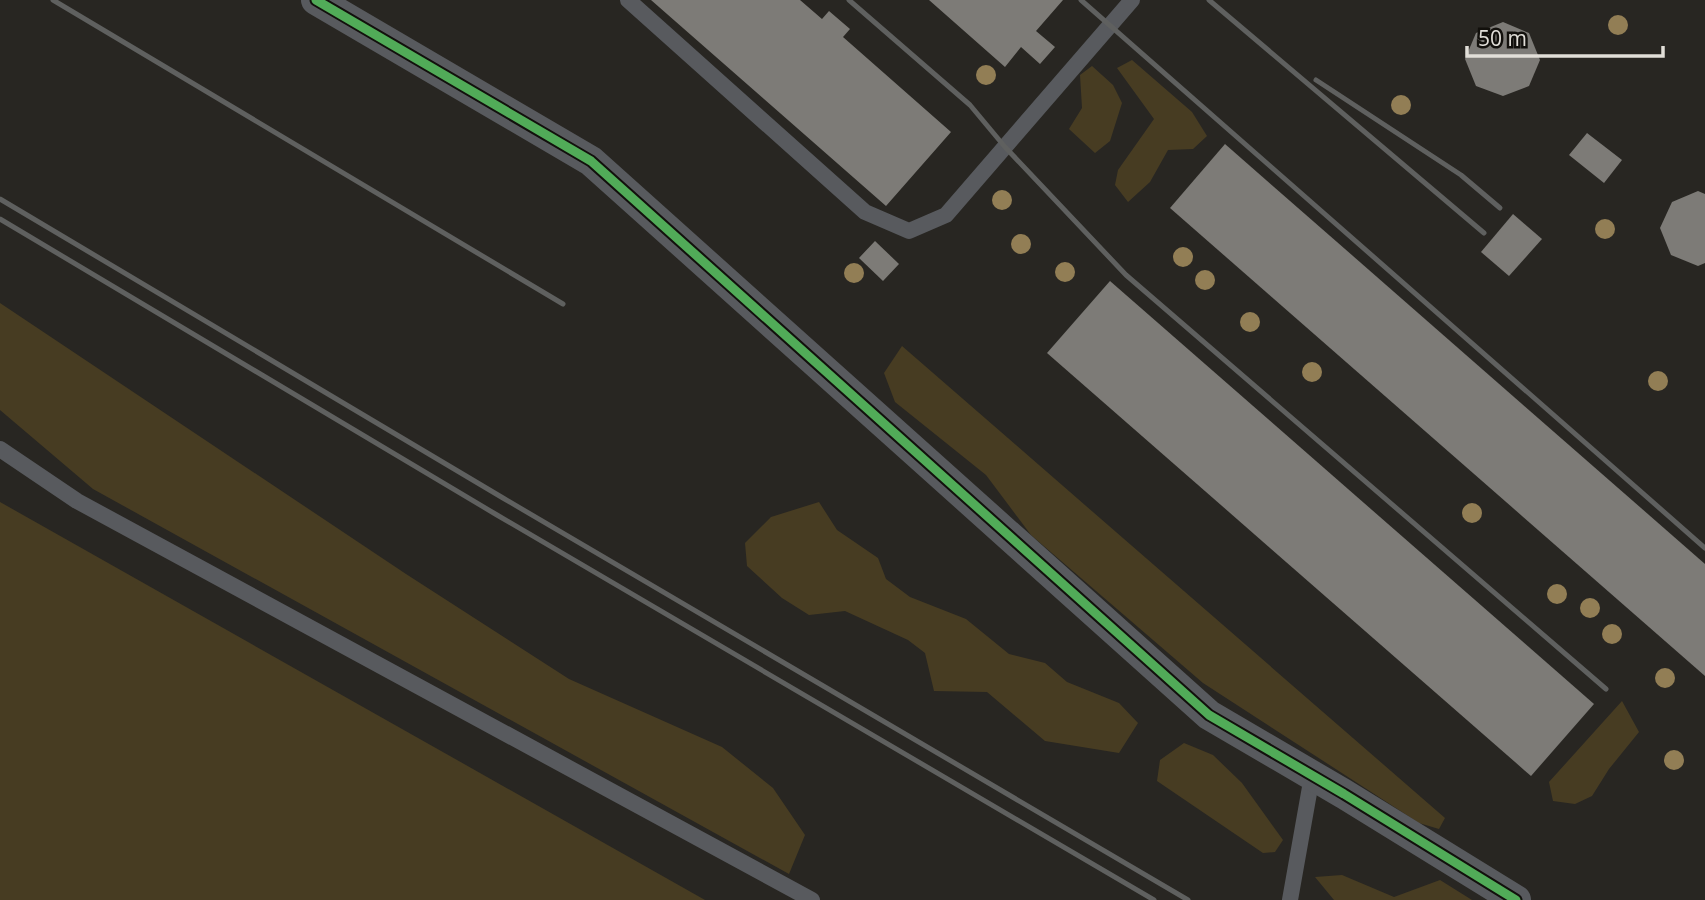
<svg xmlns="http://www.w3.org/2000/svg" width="1705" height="900" viewBox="0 0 1705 900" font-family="'Open Sans',sans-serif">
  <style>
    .green { fill: #473c22 }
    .building { fill: #7d7b77 }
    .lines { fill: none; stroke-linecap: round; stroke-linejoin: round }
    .service { stroke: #585a5e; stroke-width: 16 }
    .minor { stroke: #585a5e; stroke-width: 30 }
    .rail { stroke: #5f605f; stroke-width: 5 }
    .cycleway-casing { stroke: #12100c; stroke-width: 13 }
    .cycleway { stroke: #51ab58; stroke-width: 9 }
    .tree { fill: #927e55 }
  </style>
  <rect width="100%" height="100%" fill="#282622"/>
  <!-- green -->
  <g class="green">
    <path d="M1132 60 1192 112 1207 136 1193 149 1168 150 1150 182 1128 202 1115 185 1118 170 1154 119 1117 68Z"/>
    <path d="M1092 66 1113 85 1122 103 1110 141 1095 153 1069 129 1082 108 1080 75Z"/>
    <path d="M0 303 406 574 569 679 722 747 773 788 805 835 789 874 93 489 0 410Z"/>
    <path d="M902 346 1445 818 1439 829 1419 823 1203 683 1031 535 986 475 895 402 884 373Z"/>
    <path d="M0 502 705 900H0Z"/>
    <path d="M819 502 837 530 878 558 886 579 910 597 966 619 1009 654 1045 663 1067 682 1119 703 1138 723 1119 753 1045 741 987 692 934 691 925 653 908 640 845 611 809 615 782 598 747 566 745 543 771 517Z"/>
    <path d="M1622 701 1639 732 1609 769 1592 796 1575 804 1553 801 1549 782Z"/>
    <path d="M1184 743 1213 755 1242 783 1283 840 1275 852 1263 853 1157 781 1160 760Z"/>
    <path d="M1342 875 1394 897 1440 880 1472 900H1334L1315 877Z"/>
  </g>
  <!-- building -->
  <g class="building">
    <path d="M651 0H800L822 19 829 11 850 29 843 37 951 132 886 206Z"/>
    <path d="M929 0H1063L1036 31 1055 47 1040 64 1021 47 1005 67Z"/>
    <path d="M1503 22 1529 33 1540 60 1529 86 1503 96 1476 86 1465 59 1476 33Z"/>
    <path d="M1587 133 1622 160 1604 183 1569 155Z"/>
    <path d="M1225 144 1705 564V676L1170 208Z"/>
    <path d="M1698 191 1705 194V263L1698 266 1671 255 1660 228 1672 202Z"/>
    <path d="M1513 214 1542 239 1509 276 1481 252Z"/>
    <path d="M875 241 899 264 883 281 859 258Z"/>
    <path d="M1110 281 1594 704 1531 776 1047 353Z"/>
  </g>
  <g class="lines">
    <!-- service -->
    <g class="service">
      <path d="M628 0 865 212 909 231 946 215 1132 0"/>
      <path d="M0 449 77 501 812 900"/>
      <path d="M1290 900 1312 776"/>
    </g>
    <!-- minor -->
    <path class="minor" d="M316 0 591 161 1209 715 1344 794 1516 900"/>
    <!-- rail -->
    <g class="rail">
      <path d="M53 0 563 304"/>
      <path d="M849 0 970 105 1005 147 1126 275 1606 689"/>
      <path d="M1081 0 1705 548"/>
      <path d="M1209 0 1484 233"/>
      <path d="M1316 80 1461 175 1500 208"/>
      <path d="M0 199 503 498 1188 900"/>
      <path d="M0 219 497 515 1154 900"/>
    </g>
    <defs>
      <path id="cycleway" d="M316 0 591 161 1209 715 1344 794 1516 900"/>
    </defs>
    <!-- cycleway casing -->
    <use href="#cycleway" class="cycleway-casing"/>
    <!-- cycleway -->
    <use href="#cycleway" class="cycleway"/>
  </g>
  <!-- trees -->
  <g class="tree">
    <circle cx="1618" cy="25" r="10"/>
    <circle cx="986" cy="75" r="10"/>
    <circle cx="1401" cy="105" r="10"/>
    <circle cx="1002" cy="200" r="10"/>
    <circle cx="1605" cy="229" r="10"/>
    <circle cx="1021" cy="244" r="10"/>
    <circle cx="1183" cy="257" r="10"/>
    <circle cx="1065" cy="272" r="10"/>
    <circle cx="854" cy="273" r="10"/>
    <circle cx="1205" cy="280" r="10"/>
    <circle cx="1250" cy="322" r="10"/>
    <circle cx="1312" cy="372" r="10"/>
    <circle cx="1658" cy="381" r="10"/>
    <circle cx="1472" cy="513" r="10"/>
    <circle cx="1557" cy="594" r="10"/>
    <circle cx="1590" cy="608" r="10"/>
    <circle cx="1612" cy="634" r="10"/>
    <circle cx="1665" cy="678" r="10"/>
    <circle cx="1674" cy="760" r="10"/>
  </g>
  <!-- scale -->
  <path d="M1467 46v10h196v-10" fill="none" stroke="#e1ded8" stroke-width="3.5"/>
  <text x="1478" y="46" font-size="21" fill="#e1ded8" stroke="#12100c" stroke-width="5" paint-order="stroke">50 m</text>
</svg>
